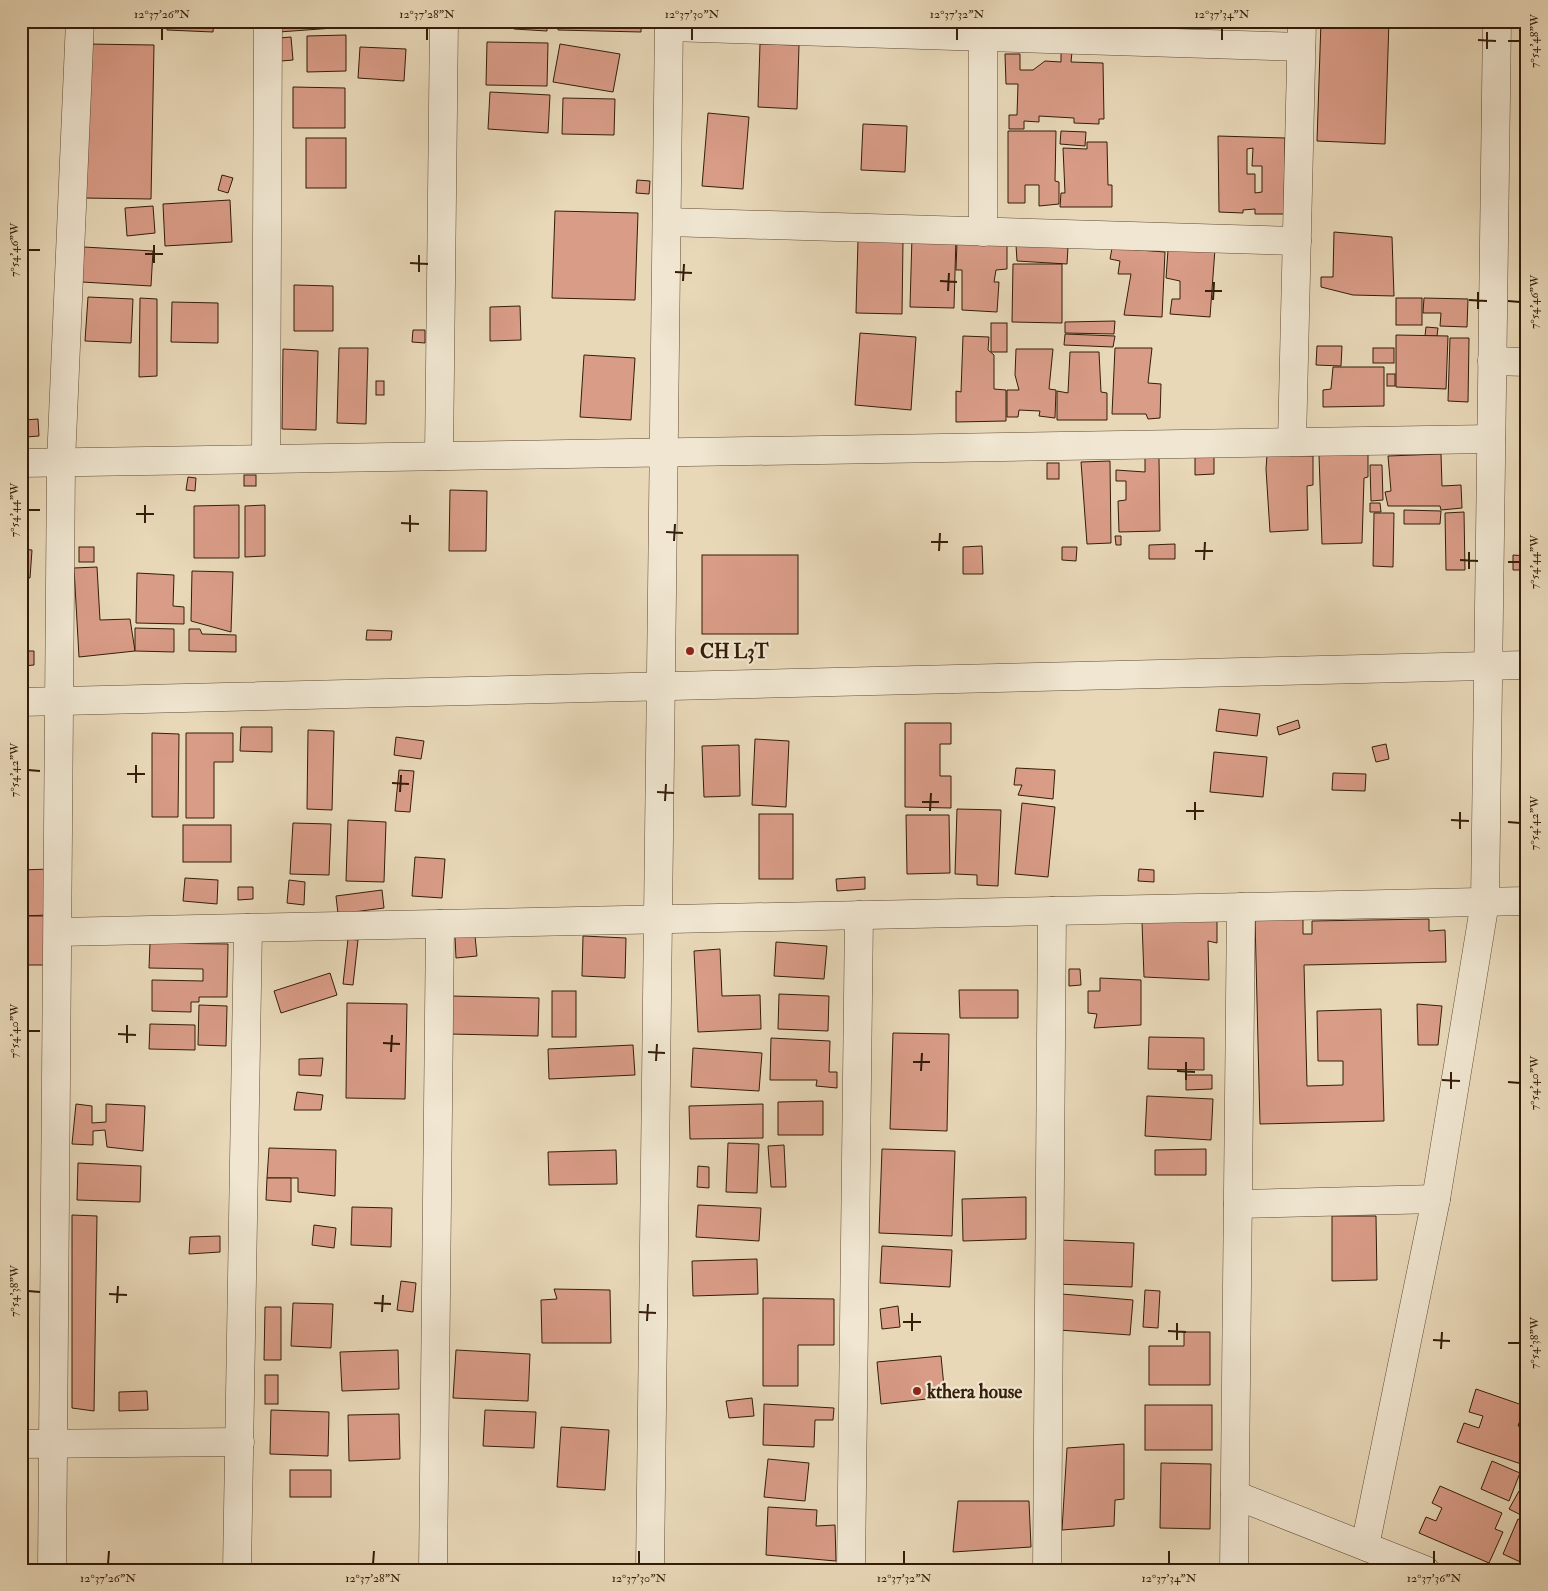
<svg xmlns="http://www.w3.org/2000/svg" width="1548" height="1591" viewBox="0 0 1548 1591" font-family="'IM FELL Double Pica',serif">
  <style>
    .building { fill: #d99c87; stroke: #341d09; fill-rule: evenodd }
    .lines { fill: none; stroke-linecap: round; stroke-linejoin: round }
    .minor-casing { stroke: #614c35; stroke-width: 29 }
    .minor { stroke: #f0e6d1; stroke-width: 28 }
    .ticks { fill: none; stroke: #341d09; stroke-width: 2 }
    .poi-dot { fill: #8f2418; stroke: #f0e6d1; stroke-width: 2 }
    .labels { text-anchor: middle; stroke-width: 4.5; stroke-linejoin: round; paint-order: stroke }
    .poi-label { font-size: 19px; font-weight: bold; fill: #341d09; stroke: #f0e6d1; text-anchor: start }
    .neatline { fill: none; stroke: #341d09; stroke-width: 2 }
    .ticks-label { font-size: 12px; text-anchor: middle; fill: #341d09 }
  </style>
  <rect width="100%" height="100%" fill="#e8d8b8"/>
  <filter id="stains"><feTurbulence type="fractalNoise" baseFrequency=".004" numOctaves="4"/><feColorMatrix values="0 0 0 0 .2 0 0 0 0 .09 0 0 0 0 .02 0 0 0 .5 -.17"/></filter>
  <radialGradient id="worn" r=".72"><stop offset=".6" stop-color="#630" stop-opacity="0"/><stop offset="1" stop-color="#630" stop-opacity=".3"/></radialGradient>
  <!-- building -->
  <g class="building">
    <path d="M21 21H46V25L21 26Z"/>
    <path d="M168 21H214L213 32 167 30Z"/>
    <path d="M278 21H346L347 27 279 32Z"/>
    <path d="M514 21H547V31L514 29Z"/>
    <path d="M558 21H641V32L558 30Z"/>
    <path d="M1321 21H1389L1385 144 1317 141Z"/>
    <path d="M346 35V71L307 72V36Z"/>
    <path d="M291 37 293 60 281 61 279 38Z"/>
    <path d="M487 42 548 43 547 86 486 85Z"/>
    <path d="M86 44 154 45 151 199 83 198Z"/>
    <path d="M560 44 620 54 613 92 553 82Z"/>
    <path d="M760 44 799 45 797 109 758 107Z"/>
    <path d="M360 47 406 49 404 81 358 78Z"/>
    <path d="M1061 51 1072 52 1071 62 1103 63 1104 119H1099V124L1074 123V118L1039 116V122L1024 121V129H1009V115H1017L1018 84H1006L1005 54H1020V70H1033L1045 61 1061 62Z"/>
    <path d="M293 87 345 88V128H293Z"/>
    <path d="M490 92 550 95 548 133 488 129Z"/>
    <path d="M563 98 615 99 614 135 562 134Z"/>
    <path d="M708 113 749 117 743 189 702 186Z"/>
    <path d="M863 124 907 126 905 172 861 170Z"/>
    <path d="M1008 131H1056L1055 181 1059 182V204L1039 206V185H1025V203H1008Z"/>
    <path d="M1061 131 1086 132 1085 146 1060 144Z"/>
    <path d="M1218 136 1285 138 1284 214H1255V209L1243 210V213L1219 212ZM1253 148 1252 166H1262V192L1255 193V174H1247V149Z"/>
    <rect x="306" y="138" width="40" height="50"/>
    <path d="M1087 142H1107L1108 185H1112V207H1060L1061 193H1065L1063 148 1087 149Z"/>
    <path d="M222 175 233 178 228 193 218 190Z"/>
    <path d="M637 180 650 181 649 194 636 193Z"/>
    <path d="M230 200 232 242 165 246 163 204Z"/>
    <path d="M153 206 155 233 127 236 125 208Z"/>
    <path d="M555 211 638 213 635 300 552 298Z"/>
    <path d="M1334 232 1392 237 1394 296 1353 295 1321 287V277H1333Z"/>
    <path d="M912 236 956 237 954 308 910 307Z"/>
    <path d="M858 240 903 241 902 314 856 313Z"/>
    <path d="M957 241 1007 244V269L996 270 994 282H999L997 312 962 310V270H956Z"/>
    <path d="M1016 245 1068 247 1067 264 1017 261Z"/>
    <path d="M84 247 153 251 151 286 82 282Z"/>
    <path d="M1112 248 1165 252 1162 317 1124 315 1131 274H1118L1120 261 1110 259Z"/>
    <path d="M1215 249 1210 317 1170 314 1172 299H1180V281L1166 278 1168 250Z"/>
    <path d="M1013 264H1062V323L1012 322Z"/>
    <path d="M294 285 333 286V331H294Z"/>
    <path d="M88 297 133 299 131 343 85 341Z"/>
    <path d="M140 298 157 299V376L139 377Z"/>
    <rect x="1396" y="298" width="26" height="27"/>
    <path d="M1424 298 1468 299 1467 327 1440 326 1441 313H1423Z"/>
    <path d="M172 302 218 303V343L171 342Z"/>
    <path d="M520 306 521 340 490 341V307Z"/>
    <path d="M1115 321 1114 334 1065 333V322Z"/>
    <rect x="991" y="323" width="16" height="29"/>
    <path d="M1426 327 1438 328 1437 336H1425Z"/>
    <path d="M413 330H425V343L412 342Z"/>
    <path d="M860 333 916 337 911 410 855 405Z"/>
    <path d="M1065 334 1115 336 1113 347 1064 345Z"/>
    <path d="M1396 335 1448 336 1446 389 1396 387Z"/>
    <path d="M963 336 989 337 988 350 994 355V389L1006 390V421L956 422V391L961 392Z"/>
    <path d="M1450 338H1469L1468 402 1448 401Z"/>
    <path d="M1317 346H1342L1341 366 1316 365Z"/>
    <path d="M339 348H368L366 424 337 423Z"/>
    <path d="M1115 348H1152L1148 383 1161 384 1160 418 1148 419 1146 414H1112Z"/>
    <rect x="1373" y="348" width="21" height="15"/>
    <path d="M283 349 318 351 316 430 282 429Z"/>
    <path d="M1016 349H1053L1049 389 1056 390 1055 418 1039 416 1040 411 1019 410 1018 417H1007V390H1019L1015 375Z"/>
    <path d="M1070 352H1099L1101 392 1107 393V420H1057V391L1068 393Z"/>
    <path d="M584 355 635 358 631 420 580 417Z"/>
    <path d="M1333 367H1384V406L1323 407V390L1331 389Z"/>
    <rect x="1387" y="374" width="8" height="12"/>
    <rect x="376" y="381" width="8" height="14"/>
    <path d="M38 419 39 436 26 437 25 420Z"/>
    <path d="M1368 451V477L1364 478 1362 543 1322 544 1319 455Z"/>
    <path d="M1441 454 1442 486 1461 485 1462 508 1441 510 1440 506H1388L1385 492 1391 491 1388 456Z"/>
    <path d="M1214 455V474L1195 475V456Z"/>
    <path d="M1267 455 1313 456V485L1307 486 1308 530 1270 532 1266 469Z"/>
    <path d="M1145 458H1159L1160 531 1119 532 1118 501 1126 500V481H1116V470L1145 472Z"/>
    <path d="M1110 461 1111 543 1087 544 1081 462Z"/>
    <rect x="1047" y="463" width="12" height="16"/>
    <path d="M1370 465H1382L1383 500 1371 501Z"/>
    <rect x="244" y="475" width="12" height="11"/>
    <path d="M188 477 196 478 195 491 186 490Z"/>
    <path d="M450 490 487 491 486 551H449Z"/>
    <path d="M1370 503H1380L1381 512H1370Z"/>
    <path d="M239 505V558H194V506Z"/>
    <path d="M265 505V556L245 557V506Z"/>
    <path d="M1404 510 1441 511 1440 524H1404Z"/>
    <path d="M1464 512 1465 570H1446L1445 513Z"/>
    <path d="M1374 513H1394L1393 567 1373 566Z"/>
    <path d="M1115 536H1121V545H1116Z"/>
    <path d="M1175 544V559H1149V545Z"/>
    <path d="M982 546 983 574H963V547Z"/>
    <rect x="79" y="547" width="15" height="15"/>
    <path d="M1062 547H1077L1076 561 1062 560Z"/>
    <path d="M21 549 32 550 30 578 21 577Z"/>
    <rect x="702" y="555" width="96" height="79"/>
    <path d="M1513 555 1527 556V570H1513Z"/>
    <path d="M97 567 100 620 130 619 135 651 79 657 74 568Z"/>
    <path d="M192 571 233 572 231 632 191 621Z"/>
    <path d="M137 573 174 575 173 606 184 607V624L136 623Z"/>
    <path d="M135 628 174 629V652L135 651Z"/>
    <path d="M189 629H200L202 634 236 635V652L189 651Z"/>
    <path d="M367 630 392 631 391 640H366Z"/>
    <path d="M23 651H34V665L23 666Z"/>
    <path d="M1219 709 1260 714 1257 736 1216 731Z"/>
    <path d="M1298 720 1300 728 1279 735 1277 727Z"/>
    <path d="M905 723H951V744H940V776H951V808L905 807Z"/>
    <path d="M241 727H272V752L240 751Z"/>
    <path d="M308 730 334 731 332 810 307 809Z"/>
    <path d="M152 733 179 734 178 817H152Z"/>
    <path d="M186 733H233V762H214V818H186Z"/>
    <path d="M396 737 424 741 421 759 394 755Z"/>
    <path d="M755 739 789 741 786 807 752 805Z"/>
    <path d="M1386 744 1389 759 1376 762 1372 747Z"/>
    <path d="M739 745 740 796 704 797 702 746Z"/>
    <path d="M1214 752 1267 757 1263 797 1210 792Z"/>
    <path d="M1016 768 1055 770 1053 799 1018 795 1022 785H1014Z"/>
    <path d="M399 770 414 771 410 812 395 811Z"/>
    <path d="M1333 773 1366 774 1365 791 1332 790Z"/>
    <path d="M1022 803 1055 807 1048 877 1015 874Z"/>
    <path d="M21 804H26V825L21 824Z"/>
    <path d="M957 809 1001 810 998 886 977 885V875L955 874Z"/>
    <rect x="759" y="814" width="34" height="65"/>
    <path d="M906 815H949L950 873 907 874Z"/>
    <path d="M348 820 386 822 384 882 346 881Z"/>
    <path d="M293 823 331 824 329 875 290 874Z"/>
    <rect x="183" y="825" width="48" height="37"/>
    <path d="M415 857 445 859 442 898 412 896Z"/>
    <path d="M50 869 49 915 21 916V870Z"/>
    <path d="M1139 869 1154 870V882L1138 881Z"/>
    <path d="M865 877V889L837 891 836 879Z"/>
    <path d="M185 878 218 880 217 904 183 901Z"/>
    <path d="M289 880 305 882 304 905 287 903Z"/>
    <path d="M238 887H253V899L238 900Z"/>
    <path d="M382 890 384 908 338 914 336 896Z"/>
    <path d="M21 916H49L50 965H21Z"/>
    <path d="M1303 918V934H1312V921L1429 919V931L1445 930 1446 962 1304 965 1307 1086 1343 1085V1061H1318L1317 1011 1381 1009 1384 1121 1260 1124 1255 919Z"/>
    <path d="M1217 921V943L1208 941 1209 980 1144 977 1142 922Z"/>
    <path d="M475 936 477 956 456 958 455 937Z"/>
    <path d="M583 936 626 938 625 978 582 976Z"/>
    <path d="M348 939 358 940 353 985 343 984Z"/>
    <path d="M776 942 827 946 824 979 774 976Z"/>
    <path d="M150 943 228 944 227 997H199V1002H191V1012L152 1011V980L203 981V969L149 968Z"/>
    <path d="M720 949 722 996 760 995 761 1029 698 1032 694 951Z"/>
    <path d="M1069 969H1080L1081 985 1069 986Z"/>
    <path d="M330 973 337 995 281 1013 274 991Z"/>
    <path d="M1100 978 1141 980V1025L1094 1028 1097 1014 1088 1013V991H1100Z"/>
    <path d="M959 990H1018V1018H960Z"/>
    <rect x="552" y="991" width="24" height="46"/>
    <path d="M779 994 829 996 828 1031 778 1029Z"/>
    <path d="M451 996 539 998 538 1036 450 1034Z"/>
    <path d="M347 1003 407 1004 405 1099 346 1098Z"/>
    <path d="M1417 1004 1442 1006 1438 1045H1418Z"/>
    <path d="M199 1005 227 1006 226 1046 198 1045Z"/>
    <path d="M150 1024 195 1025V1050L149 1049Z"/>
    <path d="M893 1033 949 1034 947 1131 890 1129Z"/>
    <path d="M1149 1037 1204 1038V1070L1148 1069Z"/>
    <path d="M771 1038 830 1041 829 1072H837V1088L816 1086 817 1080H770Z"/>
    <path d="M633 1045 635 1075 549 1079 548 1049Z"/>
    <path d="M693 1048 762 1053 759 1091 691 1087Z"/>
    <path d="M323 1058 321 1076 299 1075V1059Z"/>
    <path d="M1186 1075H1212V1089L1186 1090Z"/>
    <path d="M297 1092 323 1095 321 1110H294Z"/>
    <path d="M1147 1096 1213 1099 1211 1140 1145 1136Z"/>
    <path d="M823 1101V1135H778V1102Z"/>
    <path d="M76 1104 92 1106V1123L106 1122V1104L145 1106 143 1151 107 1147 105 1130 93 1131V1145L72 1144Z"/>
    <path d="M763 1104V1138L690 1139 689 1106Z"/>
    <path d="M728 1143 759 1144 757 1193 726 1192Z"/>
    <path d="M784 1145 786 1187H771L768 1146Z"/>
    <path d="M269 1148 336 1150 335 1196 298 1192V1178H267Z"/>
    <path d="M882 1149 955 1151 952 1236 879 1233Z"/>
    <path d="M1206 1149V1175H1155V1150Z"/>
    <path d="M616 1150 617 1184 549 1185 548 1152Z"/>
    <path d="M78 1163 141 1166 140 1202 77 1200Z"/>
    <path d="M698 1166 709 1167V1188L697 1187Z"/>
    <path d="M267 1178H291V1202L266 1200Z"/>
    <path d="M1026 1197V1239L963 1241 962 1199Z"/>
    <path d="M698 1205 761 1208 759 1241 696 1237Z"/>
    <path d="M352 1207 392 1208 391 1247 351 1245Z"/>
    <path d="M72 1215 97 1216 94 1411 72 1408Z"/>
    <path d="M1332 1216H1376L1377 1280 1332 1281Z"/>
    <path d="M314 1225 336 1228 334 1248 312 1245Z"/>
    <path d="M220 1236V1252L189 1254 190 1237Z"/>
    <path d="M1059 1240 1134 1243 1132 1287 1056 1284Z"/>
    <path d="M882 1246 952 1250 950 1287 880 1283Z"/>
    <path d="M757 1259 758 1294 693 1296 692 1261Z"/>
    <path d="M401 1281 416 1283 413 1312 397 1310Z"/>
    <path d="M554 1289 610 1290 611 1343H542L541 1300 557 1299Z"/>
    <path d="M1145 1290 1160 1291 1158 1328 1143 1327Z"/>
    <path d="M1062 1294 1133 1300 1130 1335 1059 1330Z"/>
    <path d="M763 1298 834 1299V1345H798V1386H763Z"/>
    <path d="M293 1303 333 1304 331 1348 291 1346Z"/>
    <path d="M898 1306 900 1327 882 1329 880 1309Z"/>
    <path d="M265 1307H281V1360H264Z"/>
    <path d="M1184 1332H1210V1385H1149V1346H1184Z"/>
    <path d="M398 1350 399 1389 342 1391 340 1352Z"/>
    <path d="M456 1350 530 1354 528 1401 453 1398Z"/>
    <path d="M941 1356 945 1397 881 1404 877 1362Z"/>
    <rect x="265" y="1375" width="13" height="29"/>
    <path d="M1476 1389 1525 1406 1518 1426 1527 1429V1466L1457 1442 1464 1423 1479 1428 1483 1416 1469 1412Z"/>
    <path d="M147 1391 148 1410 119 1411V1392Z"/>
    <path d="M752 1398 754 1416 729 1418 726 1401Z"/>
    <path d="M764 1404 834 1408 833 1420H815L814 1447 763 1445Z"/>
    <rect x="1145" y="1405" width="67" height="45"/>
    <path d="M271 1410 329 1412 328 1456 270 1454Z"/>
    <path d="M485 1410 536 1412 534 1448 483 1446Z"/>
    <path d="M399 1414 400 1459 349 1461 348 1415Z"/>
    <path d="M561 1427 609 1430 605 1490 557 1487Z"/>
    <path d="M1124 1444V1499L1115 1500 1114 1526 1062 1530 1067 1448Z"/>
    <path d="M768 1459 809 1463 805 1501 764 1497Z"/>
    <path d="M1492 1461 1520 1473 1509 1501 1481 1489Z"/>
    <path d="M1161 1463 1211 1464 1210 1529 1160 1528Z"/>
    <rect x="290" y="1470" width="41" height="27"/>
    <path d="M1440 1486 1502 1513 1495 1529 1503 1532 1489 1563 1419 1533 1426 1517 1436 1521 1442 1508 1432 1503Z"/>
    <path d="M1519 1491 1527 1495V1518L1509 1509Z"/>
    <path d="M958 1501H1029L1031 1547 953 1552Z"/>
    <path d="M768 1507 817 1510 816 1526 835 1525 836 1561 766 1555Z"/>
    <path d="M1518 1519 1527 1523V1565L1503 1554Z"/>
    <path d="M1117 1566V1570H1075V1569Z"/>
  </g>
  <g class="lines">
    <defs>
      <g id="minor">
        <path d="M669 27 1301 47"/>
        <path d="M667 222 1297 241"/>
        <path d="M983 232V37"/>
        <path d="M1492 361 1527 362"/>
        <path d="M1292 442 1302 21"/>
        <path d="M439 456 444 21"/>
        <path d="M266 458 268 21"/>
        <path d="M21 463 1491 439"/>
        <path d="M21 702 1527 665"/>
        <path d="M58 932 1527 901"/>
        <path d="M1238 1204 1436 1199"/>
        <path d="M21 1444 240 1442"/>
        <path d="M1235 1495 1425 1570"/>
        <path d="M1365 1546 1436 1199 1485 902 1497 21"/>
        <path d="M52 1570 61 462 80 21"/>
        <path d="M237 1570 248 928"/>
        <path d="M433 1570 440 924"/>
        <path d="M650 1570 669 21"/>
        <path d="M851 1570 859 915"/>
        <path d="M1047 1570 1052 911"/>
        <path d="M1234 1570 1241 907"/>
      </g>
    </defs>
    <!-- minor casing -->
    <use href="#minor" class="minor-casing"/>
    <!-- minor -->
    <use href="#minor" class="minor"/>
  </g>
  <!-- ticks -->
  <path class="ticks" d="M162 40V28M427 40V28M692 40V28M957 40V28M1222 40V28M1478 40 1496 41M1508 41H1520M1487 49V32M28 250H40M145 254H163M154 263V245M410 263 428 264M419 272V255M675 272 692 273M683 281 684 264M940 281 957 282M948 291 949 273M1205 291H1222M1213 300 1214 282M1469 300 1487 301M1508 301 1520 302M1478 309V292M28 510H40M136 514H154M145 523V505M401 523 419 524M410 532V515M666 532 683 533M674 541 675 524M931 542H948M939 551 940 533M1195 551H1213M1204 560 1205 542M1460 560 1478 561M1508 562H1520M1469 569V552M28 770 40 771M127 774H145M136 783V765M392 783 409 784M400 792 401 775M657 792 674 793M665 801 666 784M922 802H939M930 811 931 793M1186 811H1204M1195 820V802M1451 820 1469 821M1508 822 1520 823M1460 829V812M28 1031H40M118 1034 136 1035M127 1043V1025M383 1043 400 1044M391 1052 392 1035M648 1052 665 1053M656 1061 657 1044M913 1062H930M921 1071 922 1053M1177 1071 1195 1072M1186 1080V1062M1442 1080 1460 1081M1508 1082 1520 1083M1451 1089V1072M28 1291 40 1292M109 1294 127 1295M117 1303 118 1286M374 1303 391 1304M382 1312 383 1295M639 1312 656 1313M647 1321 648 1304M903 1322H921M912 1331V1313M1168 1331 1186 1332M1177 1340V1323M1433 1340 1450 1341M1508 1343H1520M1441 1349 1442 1332M108 1564 109 1551M373 1564 374 1551M639 1564V1551M904 1564V1551M1169 1564V1551M1434 1564V1551"/>
  <!-- markers -->
  <g class="poi-dot">
    <circle cx="690" cy="651" r="5"/>
    <circle cx="917" cy="1391" r="5"/>
  </g>
  <g class="labels">
    <!-- poi labels -->
    <g class="poi-label">
      <text x="700" y="658">CH L3T</text>
      <text x="927" y="1398">kthera house</text>
    </g>
  </g>
  <!-- margin -->
  <rect width="1548" height="1591" fill="none" stroke="#e8d8b8" stroke-width="55"/>
  <rect x="28" y="28" width="1492" height="1536" class="neatline"/>
  <g class="ticks-label">
    <text x="162" y="18">12°37'26"N</text>
    <text x="427" y="18">12°37'28"N</text>
    <text x="692" y="18">12°37'30"N</text>
    <text x="957" y="18">12°37'32"N</text>
    <text x="1222" y="18">12°37'34"N</text>
    <text transform="translate(1534 41) rotate(-90)" y="4">7°54'48"W</text>
    <text transform="translate(14 250) rotate(-90)" y="4">7°54'46"W</text>
    <text transform="translate(1534 302) rotate(-90)" y="4">7°54'46"W</text>
    <text transform="translate(14 510) rotate(-90)" y="4">7°54'44"W</text>
    <text transform="translate(1534 562) rotate(-90)" y="4">7°54'44"W</text>
    <text transform="translate(14 770) rotate(-90)" y="4">7°54'42"W</text>
    <text transform="translate(1534 823) rotate(-90)" y="4">7°54'42"W</text>
    <text transform="translate(14 1031) rotate(-90)" y="4">7°54'40"W</text>
    <text transform="translate(1534 1083) rotate(-90)" y="4">7°54'40"W</text>
    <text transform="translate(14 1291) rotate(-90)" y="4">7°54'38"W</text>
    <text transform="translate(1534 1343) rotate(-90)" y="4">7°54'38"W</text>
    <text x="108" y="1582">12°37'26"N</text>
    <text x="373" y="1582">12°37'28"N</text>
    <text x="639" y="1582">12°37'30"N</text>
    <text x="904" y="1582">12°37'32"N</text>
    <text x="1169" y="1582">12°37'34"N</text>
    <text x="1434" y="1582">12°37'36"N</text>
  </g>
  <rect width="100%" height="100%" filter="url(#stains)"/>
  <rect width="100%" height="100%" fill="url(#worn)"/>
</svg>
